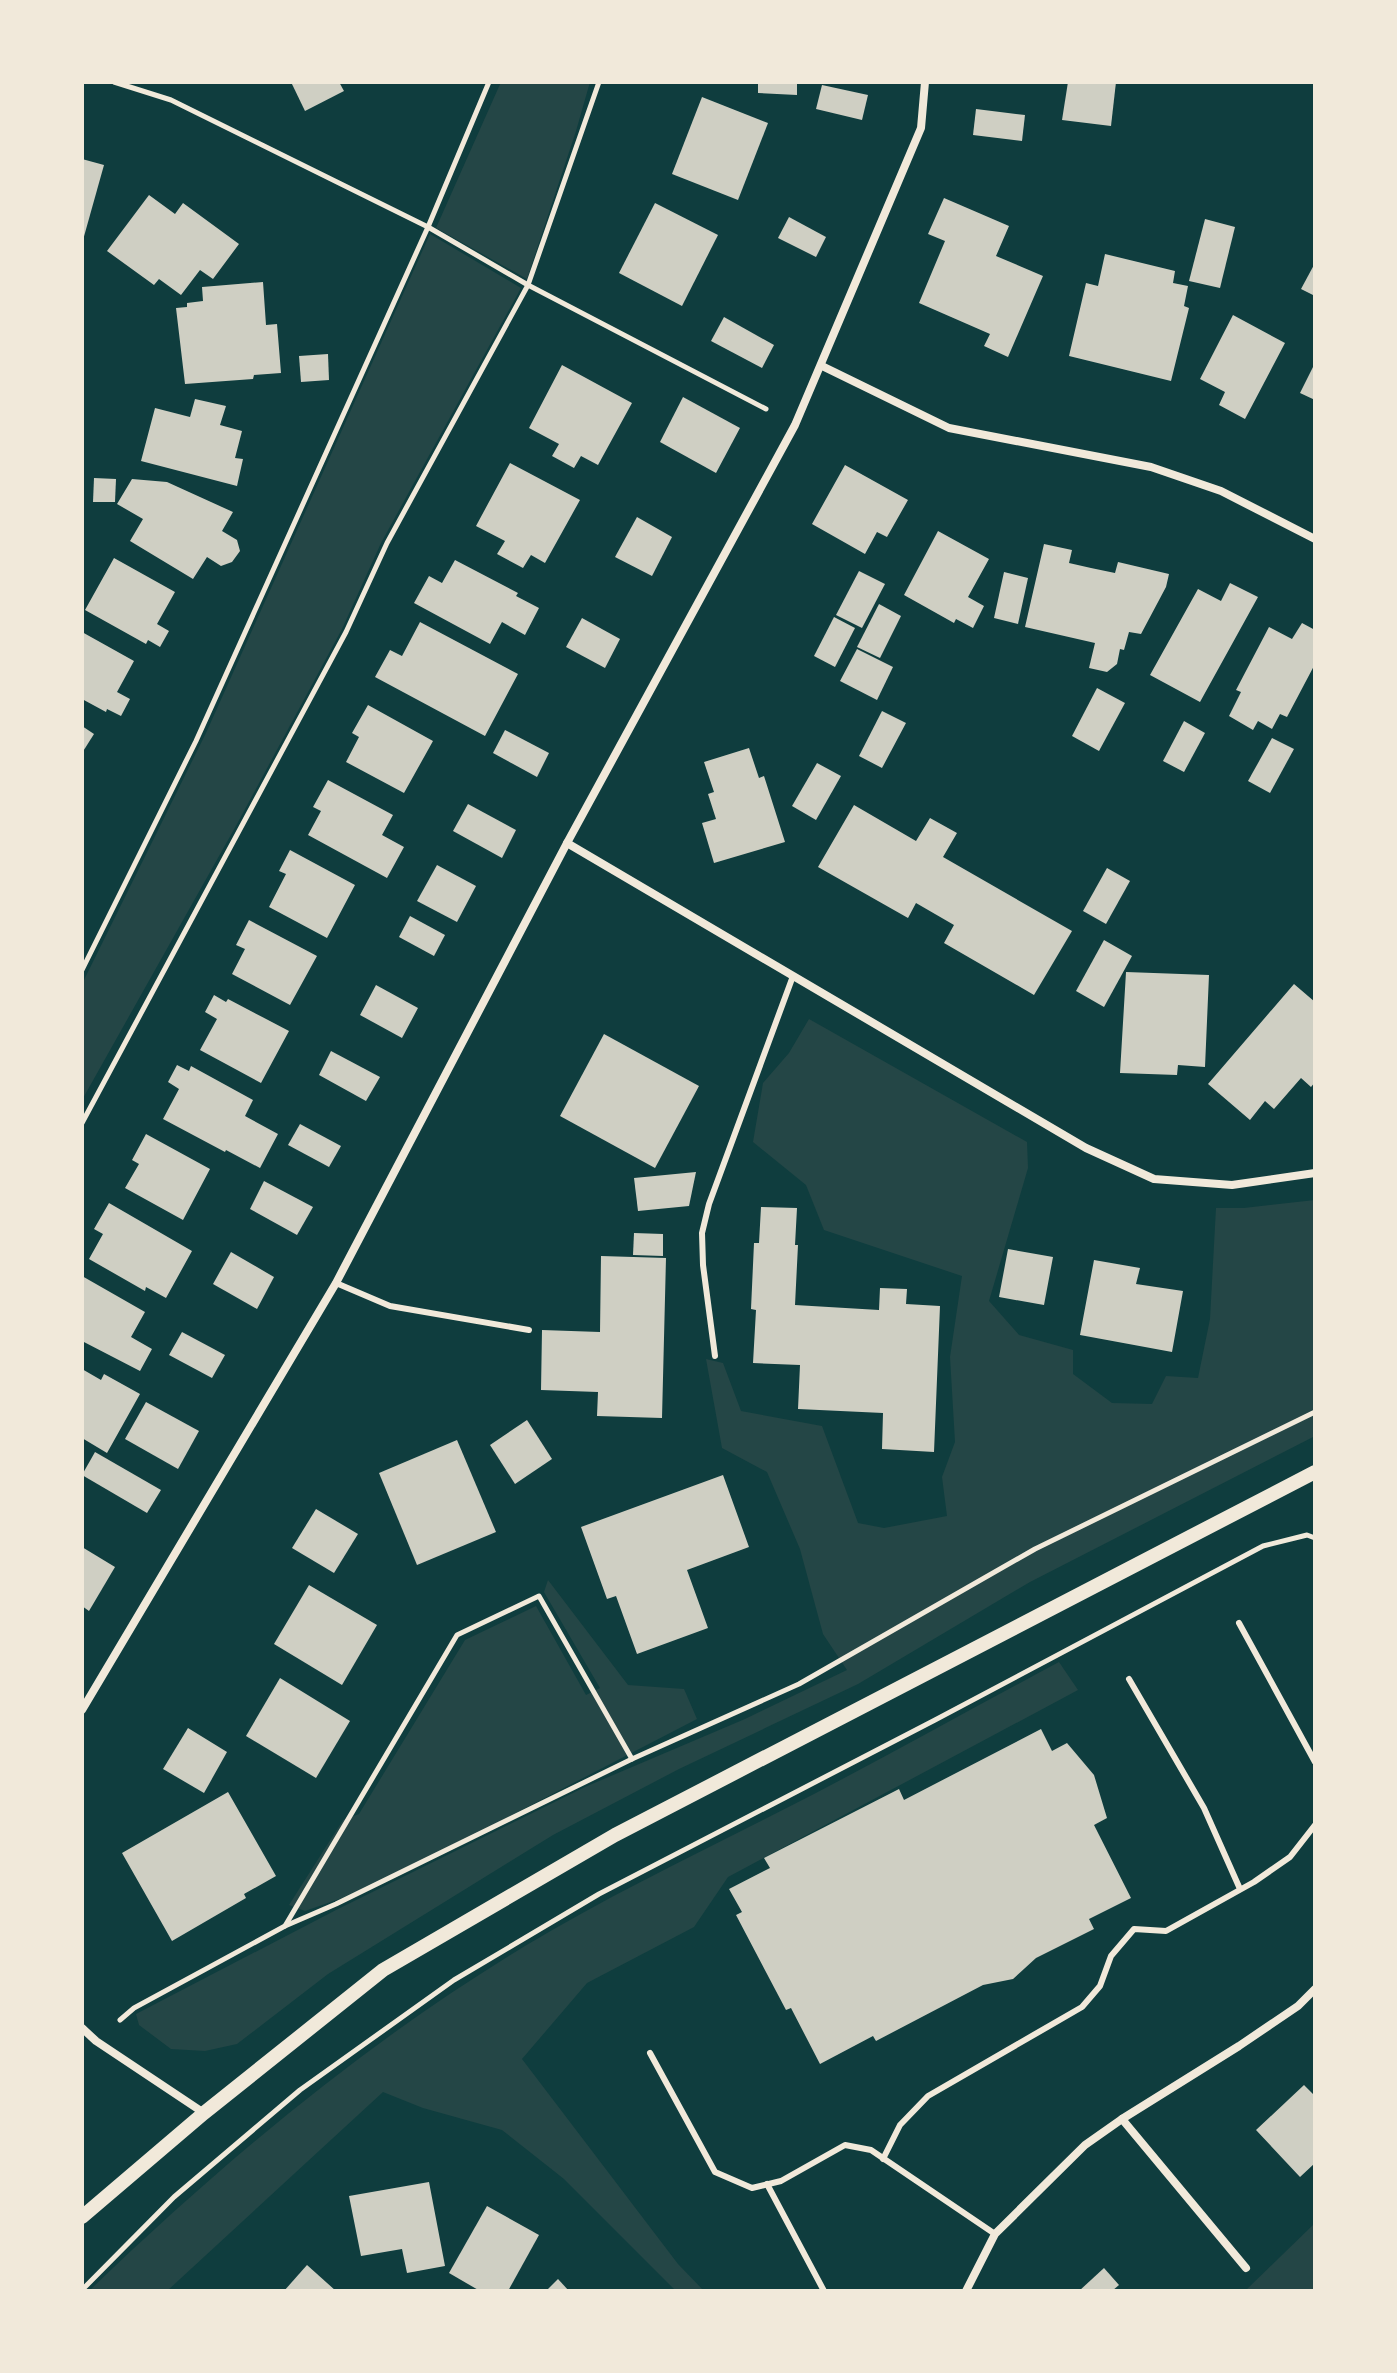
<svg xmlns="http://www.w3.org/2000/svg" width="1397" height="2373" viewBox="0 0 1397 2373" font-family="'Noto Serif',serif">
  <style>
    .green { fill: #244646 }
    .building { fill: #cfcfc3 }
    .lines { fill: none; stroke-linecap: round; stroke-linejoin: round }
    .path { stroke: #f1e9da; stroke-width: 5 }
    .service { stroke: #f1e9da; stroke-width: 6 }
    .minor { stroke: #f1e9da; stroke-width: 8 }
    .tertiary { stroke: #f1e9da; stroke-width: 14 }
  </style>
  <rect width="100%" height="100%" fill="#0f3d3e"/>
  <!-- green -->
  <g class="green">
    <path d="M501 82H590L576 131 527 279 436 228Z"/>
    <path d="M430 234 521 288 381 543 342 629 237 824 82 1100V984L206 733Z"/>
    <path d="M809 1019 1027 1142 1028 1168 989 1301 1019 1335 1073 1350V1374L1112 1403 1152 1404 1166 1376 1198 1378 1210 1319 1216 1208H1244L1315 1200V1436L1030 1582 858 1684 679 1769 553 1835 328 1974 237 2044 205 2051 171 2049 139 2025 136 2014 336 1910 585 1787 745 1719 847 1670 823 1634 800 1549 767 1472 722 1448 706 1359 723 1363 741 1411 822 1426 858 1523 884 1528 947 1516 942 1477 955 1442 950 1357 962 1276 824 1230 806 1185 753 1142 763 1083 789 1053Z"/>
    <path d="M548 1580 628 1685 684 1689 697 1719 477 1833 342 1898 305 1911 289 1905 343 1820 359 1814 465 1640 536 1606 586 1695 600 1688 544 1592Z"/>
    <path d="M1059 1662 1078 1690 728 1877 694 1927 587 1983 522 2059 678 2264 704 2291H676L564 2179 502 2130 423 2108 383 2092 167 2291H89C222 2163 366 2042 525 1946 618 1890 717 1844 814 1794 896 1751 977 1706 1059 1662Z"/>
    <path d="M1314 2224 1315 2291H1245Z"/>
  </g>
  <!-- building -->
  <g class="building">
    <path d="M291 82H339L344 91 305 111Z"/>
    <path d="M758 82H797V95L758 93Z"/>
    <path d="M1068 82H1116L1111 126 1062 120Z"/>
    <path d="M822 85 868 95 862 120 816 109Z"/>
    <path d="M702 97 768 123 738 200 672 174Z"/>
    <path d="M976 109 1025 115 1022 141 973 135Z"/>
    <path d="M82 159 104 165 83 240H82Z"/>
    <path d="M149 195 175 214 183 203 239 244 213 279 200 270 181 295 159 279 154 285 107 251Z"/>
    <path d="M944 198 1009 226 996 256 1043 276 1008 357 984 346 990 334 919 303 945 241 928 234Z"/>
    <path d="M655 203 718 235 682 306 619 273Z"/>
    <path d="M789 217 826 237 816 257 778 238Z"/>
    <path d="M1205 219 1235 227 1220 288 1189 281Z"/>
    <path d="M1105 254 1175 271 1173 283 1188 286 1184 306 1189 308 1171 381 1069 356 1086 283 1098 286Z"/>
    <path d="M1315 263V296L1301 289Z"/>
    <path d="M263 282 266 325 277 324 281 373 254 375 253 379 185 384 176 308 187 307V303L203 301 202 287Z"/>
    <path d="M1233 315 1285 343 1245 419 1219 405 1225 392 1200 379Z"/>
    <path d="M724 317 774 345 762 368 711 341Z"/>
    <path d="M328 354 329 380 301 382 299 356Z"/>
    <path d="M1315 363V400L1300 393Z"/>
    <path d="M562 365 632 403 598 465 581 456 574 468 552 456 559 444 529 428Z"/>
    <path d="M683 397 740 428 716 473 660 442Z"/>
    <path d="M195 399 226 406 220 425 242 431 235 458 243 459 237 486 141 461 155 408 190 417Z"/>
    <path d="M510 463 580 500 545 563 531 555 523 568 497 554 505 541 476 526Z"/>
    <path d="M845 465 908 500 887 537 877 532 865 554 812 524Z"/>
    <path d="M94 478 116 479 115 502H93Z"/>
    <path d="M132 479 167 482 233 512 222 531 237 540 240 551 232 562 221 566 207 557 193 579 130 541 143 519 117 504Z"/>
    <path d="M637 517 672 537 652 576 615 557Z"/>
    <path d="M938 531 989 559 968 597 984 606 973 628 956 619 954 623 904 595Z"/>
    <path d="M1044 544 1072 550 1069 563 1091 568 1115 573 1118 562 1169 574 1166 587 1141 634 1129 632 1124 650 1120 649 1117 664 1107 672 1089 668 1095 643 1025 627Z"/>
    <path d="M114 558 175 592 157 624 169 631 160 647 148 640 146 644 85 610Z"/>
    <path d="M455 560 518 593 516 596 539 608 525 635 502 622 490 644 414 603 429 576 442 583Z"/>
    <path d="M859 571 885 584 862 628 836 615Z"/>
    <path d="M1004 572 1028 578 1018 624 994 618Z"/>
    <path d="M1230 583 1258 597 1200 702 1150 675 1198 589 1221 601Z"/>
    <path d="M879 604 901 616 880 658 857 647Z"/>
    <path d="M834 617 855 628 835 667 814 656Z"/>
    <path d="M582 618 620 639 605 668 566 647Z"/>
    <path d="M420 622 518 674 485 736 375 677 390 650 402 656Z"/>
    <path d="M1302 623 1315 630V664L1287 717 1280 714 1272 729 1258 721 1253 730 1229 716 1241 692 1236 690 1269 627 1292 639Z"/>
    <path d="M82 632 134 661 117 692 130 699 121 716 107 709 106 712 82 699Z"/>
    <path d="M857 649 893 667 877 700 840 681Z"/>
    <path d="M1097 688 1125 703 1099 751 1072 736Z"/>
    <path d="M368 705 433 741 404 793 346 762 359 737 352 733Z"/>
    <path d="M882 711 906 723 882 768 859 756Z"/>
    <path d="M1184 721 1205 733 1184 772 1163 761Z"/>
    <path d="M82 726 94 734 82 753Z"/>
    <path d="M505 730 549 753 537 777 493 753Z"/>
    <path d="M1272 738 1294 749 1270 793 1248 781Z"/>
    <path d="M749 748 759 778 764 776 785 842 714 863 702 823 716 819 708 794 714 792 704 762Z"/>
    <path d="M817 763 841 776 816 820 792 806Z"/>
    <path d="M328 780 393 815 382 835 404 847 387 878 308 835 321 811 313 807Z"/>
    <path d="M468 804 516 830 502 858 453 831Z"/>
    <path d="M854 805 916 841 930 818 957 833 943 857 1072 931 1034 995 944 943 954 925 916 903 908 918 818 867Z"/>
    <path d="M290 850 355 885 327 938 269 907 286 874 279 871Z"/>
    <path d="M437 865 476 886 457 922 417 901Z"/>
    <path d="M1107 868 1130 881 1106 924 1083 911Z"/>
    <path d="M410 916 445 935 434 956 399 937Z"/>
    <path d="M249 920 317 956 290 1005 232 974 245 949 236 945Z"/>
    <path d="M1104 940 1132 956 1104 1007 1076 991Z"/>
    <path d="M1126 972 1209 975 1205 1067 1178 1065 1177 1075 1120 1073Z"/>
    <path d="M1294 984 1315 1002V1082L1311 1087 1301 1078 1274 1109 1265 1101 1250 1120 1208 1084Z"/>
    <path d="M376 985 418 1008 402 1038 360 1015Z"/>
    <path d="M214 995 226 1002 228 999 289 1031 261 1083 200 1050 217 1019 205 1012Z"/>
    <path d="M604 1034 699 1086 655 1168 560 1116Z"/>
    <path d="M331 1051 380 1077 366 1101 319 1075Z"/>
    <path d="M177 1065 189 1071 191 1066 253 1100 245 1116 278 1134 260 1168 226 1150 225 1152 163 1119 179 1089 168 1082Z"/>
    <path d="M300 1124 341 1146 329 1167 288 1145Z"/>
    <path d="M146 1134 210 1169 183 1220 125 1188 139 1164 132 1160Z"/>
    <path d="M696 1172 689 1206 638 1211 634 1178Z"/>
    <path d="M264 1181 313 1207 297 1235 250 1209Z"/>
    <path d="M109 1203 192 1251 166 1298 146 1287 145 1291 89 1259 103 1234 94 1229Z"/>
    <path d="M761 1207 797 1208 795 1245H798L795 1305 879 1310 880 1288 907 1289 906 1304 940 1306 934 1452 882 1449 883 1413 798 1409 800 1365 753 1363 756 1310 751 1309 754 1243H759Z"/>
    <path d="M634 1233 663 1234V1256L633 1255Z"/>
    <path d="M1008 1249 1053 1257 1044 1305 999 1297Z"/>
    <path d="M231 1252 274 1277 257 1309 213 1284Z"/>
    <path d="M601 1256 666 1258 662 1418 597 1416 598 1392 541 1390 542 1330 600 1332Z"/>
    <path d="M1094 1260 1140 1268 1136 1284 1183 1291 1172 1352 1080 1335Z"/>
    <path d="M82 1276 145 1312 131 1337 152 1349 140 1371 82 1341Z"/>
    <path d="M182 1332 225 1355 212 1378 169 1355Z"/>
    <path d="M82 1369 101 1380 104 1374 140 1394 107 1453 82 1438Z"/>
    <path d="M146 1402 199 1431 178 1469 125 1439Z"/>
    <path d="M527 1420 552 1459 515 1484 490 1445Z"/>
    <path d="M457 1440 496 1532 417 1565 379 1473Z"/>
    <path d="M95 1452 161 1490 147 1513 82 1475Z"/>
    <path d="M723 1475 749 1547 687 1570 708 1628 637 1654 616 1596 607 1599 581 1527Z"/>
    <path d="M316 1509 358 1534 334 1573 292 1548Z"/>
    <path d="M82 1547 115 1567 89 1611 82 1606Z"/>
    <path d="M309 1585 377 1625 342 1685 274 1644Z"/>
    <path d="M280 1678 350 1721 316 1778 246 1736Z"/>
    <path d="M188 1728 227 1752 204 1793 163 1769Z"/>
    <path d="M1041 1729 1052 1751 1067 1743 1094 1775 1107 1818 1094 1825 1131 1898 1089 1919 1094 1929 1036 1958 1013 1979 983 1985 876 2041 873 2036 820 2064 791 2008 786 2010 736 1915 742 1912 729 1889 770 1868 764 1858 899 1789 904 1800Z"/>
    <path d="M228 1792 276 1876 244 1894 246 1898 172 1941 122 1853Z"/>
    <path d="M1304 2085 1313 2094 1315 2092V2163L1300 2177 1256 2130Z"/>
    <path d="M429 2182 445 2266 407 2273 402 2249 361 2256 349 2196Z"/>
    <path d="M487 2206 539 2235 508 2291H480L449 2273Z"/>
    <path d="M307 2265 336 2291H284Z"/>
    <path d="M1104 2268 1119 2285 1112 2291H1079Z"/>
    <path d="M558 2279 569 2291H546Z"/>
  </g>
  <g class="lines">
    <!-- path -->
    <g class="path">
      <path d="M114 82 171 100 428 227 528 285 766 409"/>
      <path d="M82 970 196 741 428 227 489 82"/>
      <path d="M82 1123 346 632 387 543 528 285 599 82"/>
      <path d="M285 1926 457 1635 539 1596 632 1759"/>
      <path d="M120 2020 134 2008 285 1926 336 1904 632 1759 799 1684 1035 1549 1315 1412"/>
      <path d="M82 2290 174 2197 300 2090 454 1980 599 1894 935 1720 1263 1546 1307 1535 1315 1538"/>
    </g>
    <!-- service -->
    <g class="service">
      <path d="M336 1283 390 1306 529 1330"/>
      <path d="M715 1356 703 1265 702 1233 709 1204 793 976"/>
      <path d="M1239 1623 1315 1762"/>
      <path d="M1129 1679 1204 1808 1240 1889"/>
      <path d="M650 2053 715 2172 752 2188 781 2181 845 2145 871 2150 995 2234"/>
      <path d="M883 2159 900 2125 928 2096 1082 2007 1100 1986 1111 1956 1134 1929 1166 1931 1254 1882 1290 1857 1315 1825"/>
      <path d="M767 2184 824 2291"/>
    </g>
    <!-- minor -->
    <g class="minor">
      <path d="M822 366 949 428 1151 467 1221 491 1315 539"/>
      <path d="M567 843 1086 1148 1154 1179 1232 1185 1315 1173"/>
      <path d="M82 1710 336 1283 567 843 795 425 921 128 925 82"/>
      <path d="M82 2028 96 2041 204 2113"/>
      <path d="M1122 2119 1246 2268"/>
      <path d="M966 2291 995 2234 1085 2145 1122 2119 1239 2046 1298 2006 1315 1989"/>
    </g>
    <!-- tertiary -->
    <path class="tertiary" d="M82 2217 204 2113 383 1970 615 1835 1315 1472"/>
  </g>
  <!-- border -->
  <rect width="1397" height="2373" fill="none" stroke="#f1e9da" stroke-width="168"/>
</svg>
